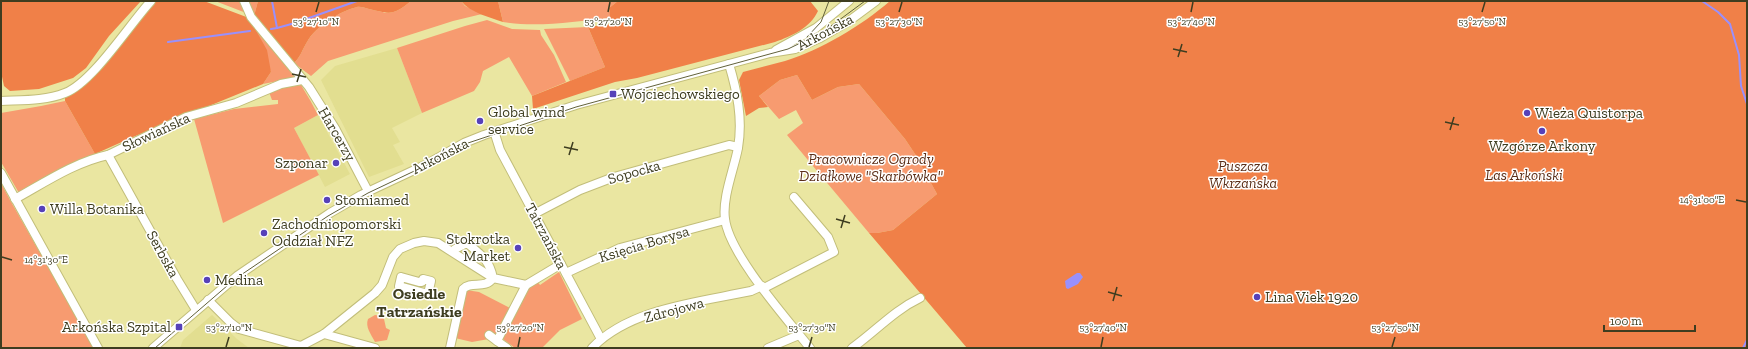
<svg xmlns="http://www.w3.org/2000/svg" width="1748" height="349" viewBox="0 0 1748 349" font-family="'Zilla Slab',serif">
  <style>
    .built { fill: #e2de90 }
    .green { fill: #f79b70 }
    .forest { fill: #f08048 }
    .water { fill: #9990fc }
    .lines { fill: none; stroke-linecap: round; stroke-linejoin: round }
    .stream { stroke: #9990fc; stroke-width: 2 }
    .minor-casing { stroke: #c2be7a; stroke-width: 10 }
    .minor { stroke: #fff; stroke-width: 8 }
    .tram { stroke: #62613b; stroke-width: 1 }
    .ticks { fill: none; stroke: #3e3d20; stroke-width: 1.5 }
    .poi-dot { fill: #5641b9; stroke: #fff; stroke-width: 1.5 }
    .labels { text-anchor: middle; stroke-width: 3; stroke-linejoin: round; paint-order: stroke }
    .street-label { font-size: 15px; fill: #3e3d20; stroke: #fff }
    .poi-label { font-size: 15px; fill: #3e3d20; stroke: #fff; text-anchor: start }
    .park-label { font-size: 15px; font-style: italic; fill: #5b2e18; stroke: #fff }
    .neighbourhood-label { font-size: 16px; font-weight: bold; fill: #3e3d20; stroke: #fff }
    .ticks-label { font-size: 10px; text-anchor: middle; fill: #3e3d20; stroke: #fff; stroke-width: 3; stroke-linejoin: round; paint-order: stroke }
  </style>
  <rect width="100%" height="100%" fill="#eae6a1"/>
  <!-- built -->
  <g class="built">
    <path d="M397 48 422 113 392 128 400 142 393 145 404 164 369 177 321 80 335 66Z"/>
    <path d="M318 115 350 174 325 187 294 128Z"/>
    <path d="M212 315 237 339 249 348H180L183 340Z"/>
  </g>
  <!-- green -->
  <g class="green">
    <path d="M215 1H258L254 16Z"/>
    <path d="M411 1H461L465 6 482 14 453 21 328 61 311 76 294 63C301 56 302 50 307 42 315 27 340 11 357 7 360 6 365 8 369 9 390 14 393 16 411 1Z"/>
    <path d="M498 1H618L609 8 611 18C575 21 539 28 503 22Z"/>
    <path d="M249 18 298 77 263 84 271 72Z"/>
    <path d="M487 20 512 29 540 30 541 35 554 55 566 82 532 96 509 57 483 71 480 82 474 91 422 113 397 48 465 26Z"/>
    <path d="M588 27 605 67 570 81 544 29Z"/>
    <path d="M797 75 812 100 838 87 859 84 905 139 915 154 937 194 893 230 877 233H869L787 135 803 123 796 110 779 119 759 96 780 80Z"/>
    <path d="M301 85 310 100 318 115 294 128 319 175 223 223 194 119 234 109 278 104V100H272L269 92 277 89Z"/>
    <path d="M65 101 95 154 19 193 1 162V113L41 106Z"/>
    <path d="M1 183 10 200 94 348H1Z"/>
    <path d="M559 272 582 319 560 330 542 348H515L500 337 472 342 455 338 466 290 479 292 514 310 527 286 537 281 540 285Z"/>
    <path d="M375 315 381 316 384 319 386 328 390 330 387 340 375 342C371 334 365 327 368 319Z"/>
  </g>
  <!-- forest -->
  <g class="forest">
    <path d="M1 1H141L109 36 86 68 73 78 39 89 10 91 4 86 1 72Z"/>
    <path d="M156 1H204L249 18 267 50 271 72 263 84 133 137 95 154 65 101V96L78 90Z"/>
    <path d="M258 1H411C393 16 390 14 369 9 365 8 360 6 357 7 340 11 315 27 307 42 302 50 301 56 294 63L254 16Z"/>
    <path d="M461 1H498L503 22C489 17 471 13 461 1Z"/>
    <path d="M618 1H810L818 11C810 28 792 36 775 42L637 78 615 82 533 109 532 96 605 67 588 27 611 24 609 8Z"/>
    <path d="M890 1H1747V348H967L869 233H877L893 230 937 194 915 154 905 139 859 84 838 87 812 100 797 75 780 80 759 96 768 107 759 108 746 116 739 80 743 72C757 68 771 65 785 61 821 50 861 26 890 1Z"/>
  </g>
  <!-- water -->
  <path class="water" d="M1077 273H1080L1083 277 1078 284 1068 289 1066 288 1065 281Z"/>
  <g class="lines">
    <!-- stream -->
    <g class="stream">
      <path d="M1702 1 1718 12 1730 24 1739 55 1741 86 1747 104"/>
      <path d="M277 28 295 23 357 1"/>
      <path d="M271 29 277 28 272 1"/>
      <path d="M168 42 250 31"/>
      <path d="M1743 348 1747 340"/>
    </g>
    <defs>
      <g id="minor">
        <path d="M244 1 251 17 309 87 336 130 368 191"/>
        <path d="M776 50 816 28 849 1"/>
        <path d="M729 64C737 91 743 119 738 148 734 169 722 198 725 219 729 254 787 319 810 348"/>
        <path d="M1 101C22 100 45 101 65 93 93 82 129 25 151 1"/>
        <path d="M494 131 500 150 601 339"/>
        <path d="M108 155 177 279 196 310"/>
        <path d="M1 173 98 348"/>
        <path d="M15 199C44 183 75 162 108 155L186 117 236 103 281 84 302 80"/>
        <path d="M534 214 580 190 614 177 729 145 738 147"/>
        <path d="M453 251 455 249 467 243C481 255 489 259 493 278L526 285 561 264"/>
        <path d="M566 273 620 248 725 220"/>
        <path d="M401 277 419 282H422L423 279 431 281 428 294 399 286Z"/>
        <path d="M764 288 834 252 828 237 794 197"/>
        <path d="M208 300 231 323 239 329 301 346 324 334 375 293 382 285 393 257 400 249 414 243 424 241 438 243 493 278C485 290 471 280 463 289L450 348"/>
        <path d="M324 334 375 348"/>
        <path d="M489 335 497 341"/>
        <path d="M153 348 237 276 330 213 361 195 425 165 464 143 484 135 576 105 770 53 795 49 820 38 849 21 876 1"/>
        <path d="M507 348 497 341 526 285"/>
        <path d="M592 348C630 308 700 302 751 291L762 286"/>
        <path d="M768 348 799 335"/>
        <path d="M852 348C876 331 893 311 920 298"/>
      </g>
    </defs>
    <!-- minor casing -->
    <use href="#minor" class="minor-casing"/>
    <!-- minor -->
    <use href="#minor" class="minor"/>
    <!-- tram -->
    <g class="tram">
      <path d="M849 1H862"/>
      <path d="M807 37 821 22 829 1"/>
      <path d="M155 348 235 279 328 216 368 193 427 165 468 143 576 107 788 49 823 32 865 1"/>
    </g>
  </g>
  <!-- ticks -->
  <path class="ticks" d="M316 12 319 2M608 12 610 2M899 12 902 2M1191 12 1193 2M1482 12 1485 2M1173 49 1187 52M1178 57 1182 44M292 74 306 77M297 82 301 69M1445 122 1459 125M1450 130 1454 117M564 147 578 150M569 155 573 142M1736 200 1746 202M836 219 850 223M841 228 845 215M2 257 12 260M1108 292 1122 296M1113 301 1117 287M226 347 229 337M518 347 520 337M809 347 812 337M1101 347 1103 337M1392 347 1395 337"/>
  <!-- markers -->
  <g class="poi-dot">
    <rect x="609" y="90" width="8" height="8" rx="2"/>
    <circle cx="1527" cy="113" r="4"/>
    <circle cx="480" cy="121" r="4"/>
    <circle cx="1542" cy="131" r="4"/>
    <circle cx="336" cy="163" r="4"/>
    <circle cx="327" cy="200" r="4"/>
    <circle cx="42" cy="209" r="4"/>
    <circle cx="264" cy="233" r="4"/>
    <circle cx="518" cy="248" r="4"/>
    <circle cx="207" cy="280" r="4"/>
    <circle cx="1257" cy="297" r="4"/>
    <rect x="175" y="323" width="8" height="8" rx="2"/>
  </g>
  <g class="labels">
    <!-- street labels -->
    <g class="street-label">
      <text transform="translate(825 32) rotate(-28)" y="5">Arkońska</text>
      <text transform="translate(156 132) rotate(-25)" y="5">Słowiańska</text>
      <text transform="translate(337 134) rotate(60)" y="5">Harcerzy</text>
      <text transform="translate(440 156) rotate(-27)" y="5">Arkońska</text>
      <text transform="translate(634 172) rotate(-16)" y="5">Sopocka</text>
      <text transform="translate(546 236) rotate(62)" y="5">Tatrzańska</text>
      <text transform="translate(644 244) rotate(-17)" y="5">Księcia Borysa</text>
      <text transform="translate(163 254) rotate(61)" y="5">Serbska</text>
      <text transform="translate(674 310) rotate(-15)" y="5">Zdrojowa</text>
    </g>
    <!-- poi labels -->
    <g class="poi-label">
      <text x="621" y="99">Wojciechowskiego</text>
      <text x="488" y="117">Global wind<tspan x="488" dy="17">service</tspan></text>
      <text x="1535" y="118">Wieża Quistorpa</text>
      <text x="1542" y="151" text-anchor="middle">Wzgórze Arkony</text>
      <text x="328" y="168" text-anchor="end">Szponar</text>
      <text x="335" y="205">Stomiamed</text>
      <text x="50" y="214">Willa Botanika</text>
      <text x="272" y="229">Zachodniopomorski<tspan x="272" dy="17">Oddział NFZ</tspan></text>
      <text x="510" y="244" text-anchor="end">Stokrotka<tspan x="510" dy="17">Market</tspan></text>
      <text x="215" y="285">Medina</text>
      <text x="1265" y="302">Lina Viek 1920</text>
      <text x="171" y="332" text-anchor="end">Arkońska Szpital</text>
    </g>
    <!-- park labels -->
    <g class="park-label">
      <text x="871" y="164">Pracownicze Ogrody<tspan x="871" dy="17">Działkowe "Skarbówka"</tspan></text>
      <text x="1243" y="171">Puszcza<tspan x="1243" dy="17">Wkrzańska</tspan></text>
      <text x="1524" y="180">Las Arkoński</text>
    </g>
    <!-- neighbourhood labels -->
    <g class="neighbourhood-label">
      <text x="419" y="299">Osiedle<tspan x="419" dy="18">Tatrzańskie</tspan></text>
    </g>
  </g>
  <g class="ticks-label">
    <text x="316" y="25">53°27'10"N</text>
    <text x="608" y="25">53°27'20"N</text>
    <text x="899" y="25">53°27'30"N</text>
    <text x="1482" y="25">53°27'50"N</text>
    <text x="1191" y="25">53°27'40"N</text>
    <text x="1702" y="203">14°31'00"E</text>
    <text x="46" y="263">14°31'30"E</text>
    <text x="229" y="331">53°27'10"N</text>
    <text x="520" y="331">53°27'20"N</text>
    <text x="812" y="331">53°27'30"N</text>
    <text x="1103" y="331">53°27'40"N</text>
    <text x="1395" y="331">53°27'50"N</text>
  </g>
  <!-- border -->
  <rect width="1748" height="349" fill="none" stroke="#3e3d20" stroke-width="4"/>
  <!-- scale -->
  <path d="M1604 325v6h91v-6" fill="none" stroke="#3e3d20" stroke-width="2"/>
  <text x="1610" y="325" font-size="12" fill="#3e3d20" stroke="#ffffff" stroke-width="3" paint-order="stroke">100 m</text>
</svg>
